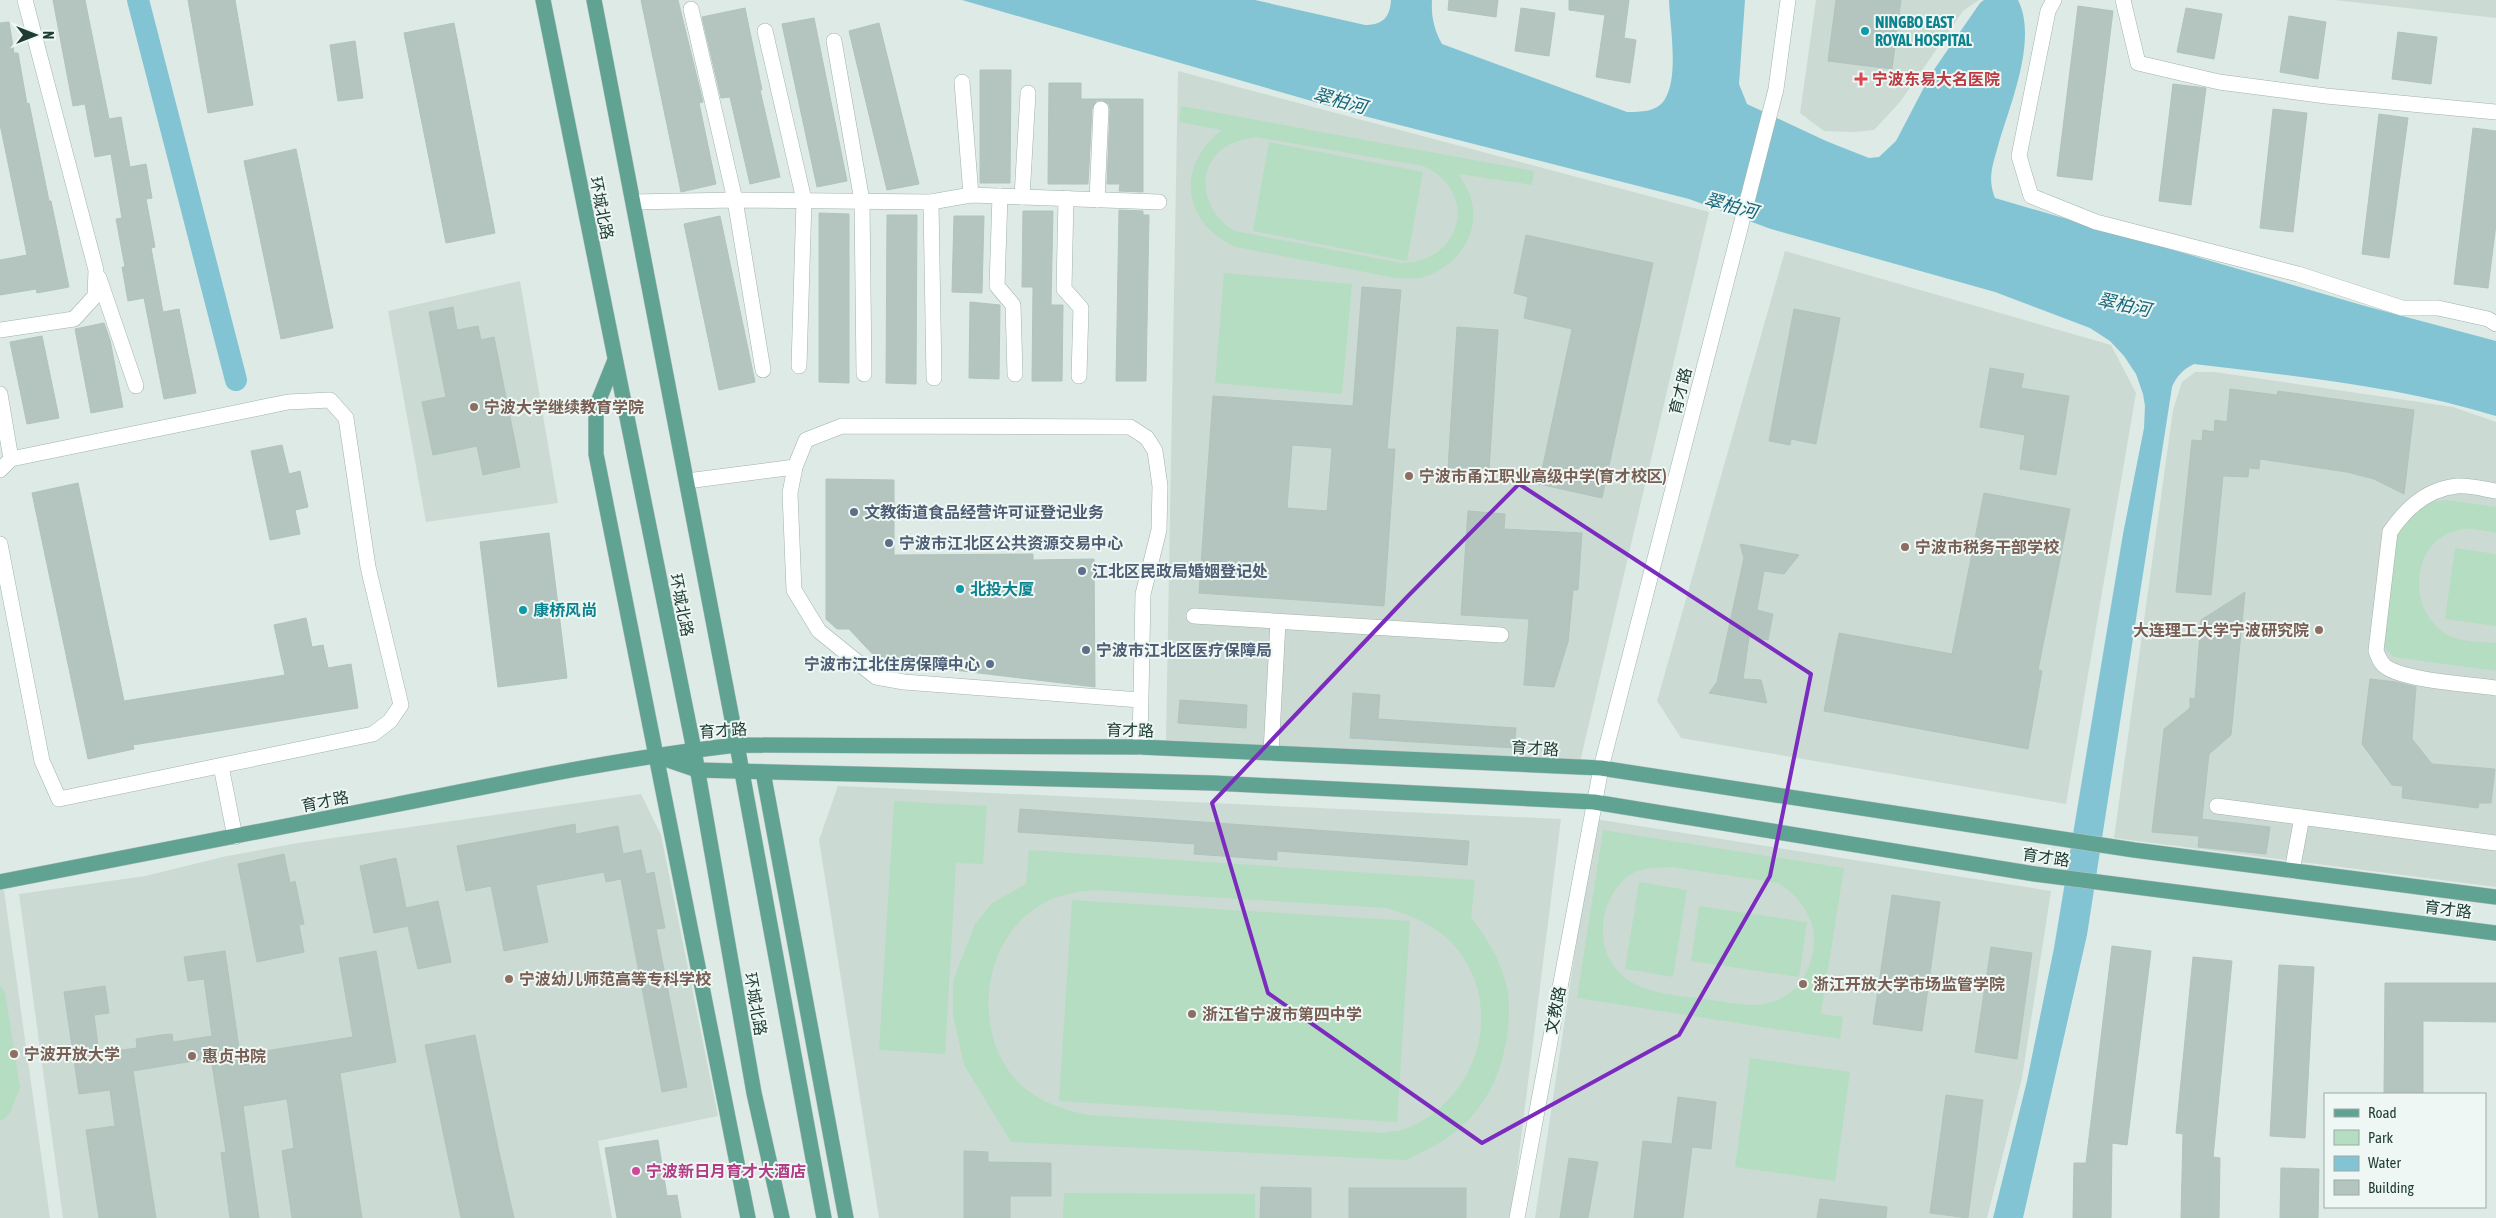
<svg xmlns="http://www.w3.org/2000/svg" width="2496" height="1218" viewBox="0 0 2496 1218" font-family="'Asap Condensed','Noto Sans SC',sans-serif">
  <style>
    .built { fill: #ccdad4 }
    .green { fill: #b5ddc1; fill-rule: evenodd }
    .water { fill: #82c4d3 }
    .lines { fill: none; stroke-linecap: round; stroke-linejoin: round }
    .canal { stroke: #82c4d3; stroke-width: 22 }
    .building { fill: #b3c5be; stroke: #b0c4bc; fill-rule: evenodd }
    .minor-casing { stroke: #a1b2ac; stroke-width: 16 }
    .major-casing { stroke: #bcc4c2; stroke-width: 16 }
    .minor { stroke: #fff; stroke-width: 15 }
    .major { stroke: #60a393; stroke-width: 15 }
    .marked { fill: none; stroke: #7b2cbf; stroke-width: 4; stroke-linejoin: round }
    .culture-dot { fill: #0f9aa8; stroke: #eef7f3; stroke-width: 2 }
    .health-dot { fill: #e0444e; stroke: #eef7f3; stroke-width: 2 }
    .education-dot { fill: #8d6e63; stroke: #eef7f3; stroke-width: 2 }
    .service-dot { fill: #5c6f8a; stroke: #eef7f3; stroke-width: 2 }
    .hotel-dot { fill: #d1479c; stroke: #eef7f3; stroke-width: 2 }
    .labels { text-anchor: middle; stroke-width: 4; stroke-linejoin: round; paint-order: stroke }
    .culture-label { font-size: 16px; font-weight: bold; fill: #0d838f; stroke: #eef7f3; text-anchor: start }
    .health-label { font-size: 16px; font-weight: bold; fill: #be3a42; stroke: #eef7f3; text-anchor: start }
    .street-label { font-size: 16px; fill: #1e3b34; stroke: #eef7f3 }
    .education-label { font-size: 16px; font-weight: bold; fill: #785e54; stroke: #eef7f3; text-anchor: start }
    .service-label { font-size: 16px; font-weight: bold; fill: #4e5e75; stroke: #eef7f3; text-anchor: start }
    .hotel-label { font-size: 16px; font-weight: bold; fill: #b23c85; stroke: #eef7f3; text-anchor: start }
    .water-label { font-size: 18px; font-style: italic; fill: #166579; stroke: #eef7f3 }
  </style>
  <rect width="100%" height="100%" fill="#deeae5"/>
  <!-- built -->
  <g class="built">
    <path d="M1816 0H1979L1963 11 1900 102 1874 130 1854 132 1824 131 1800 113Z"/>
    <path d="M2334 0H2496V18Z"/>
    <path d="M1178 71 1709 212 1580 762 1166 740Z"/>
    <path d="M1785 251 2111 345 2136 393 2066 804 1681 738 1657 701Z"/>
    <path d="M520 281 558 503 426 522 388 311Z"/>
    <path d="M2195 372H2215L2453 407 2496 422V887L2114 838 2173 410 2182 382Z"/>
    <path d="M838 786 1561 819 1511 1218H879L819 840Z"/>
    <path d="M641 794 661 835 718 1116 598 1141 612 1218H63L19 894 145 876 227 856 298 843Z"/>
    <path d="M1595 819 2051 891 2022 1078 1987 1218H1535Z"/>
    <path d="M0 890H4L50 1218H0Z"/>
  </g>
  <!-- green -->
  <g class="green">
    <path d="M1181 106 1534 171 1532 185 1459 174C1464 183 1469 191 1472 202 1480 238 1453 270 1420 278 1413 279 1404 278 1396 278L1236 247C1181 223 1176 165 1222 130L1179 122ZM1255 137 1423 166C1480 191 1462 263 1401 263L1235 231C1209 217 1194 180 1216 155 1226 143 1241 140 1255 137Z"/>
    <path d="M1269 142 1423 172 1407 261 1253 231Z"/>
    <path d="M1224 273 1352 284 1342 394 1215 383Z"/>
    <path d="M2446 500 2496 507V533C2483 531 2467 526 2454 531 2408 546 2408 616 2450 636 2463 642 2482 642 2496 643V671L2394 657 2383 645 2396 533 2415 511 2426 503Z"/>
    <path d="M2455 548 2496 554V626L2445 619Z"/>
    <path d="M894 801 987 806 983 864 956 863 945 1054 879 1050Z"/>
    <path d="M1603 830 1844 868 1821 1014 1843 1017 1840 1039 1577 998ZM1672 867 1778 883C1798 895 1815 917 1814 941 1813 977 1789 1006 1750 1005 1736 1004 1720 1001 1705 999 1668 994 1622 994 1606 951 1597 924 1608 886 1635 872 1646 867 1661 868 1672 867Z"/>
    <path d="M1029 850 1475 880 1471 918C1488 939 1504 966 1508 993 1513 1039 1498 1095 1462 1126 1446 1141 1426 1150 1407 1160L1011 1142 964 1065 953 1015V981L975 924 992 903 1026 884ZM1095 890 1386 908C1412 915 1440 927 1457 949 1505 1008 1478 1097 1410 1127 1402 1131 1393 1131 1384 1133L1089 1115C1063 1110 1037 1101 1018 1082 970 1032 982 936 1044 903 1059 894 1078 892 1095 890Z"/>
    <path d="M1639 882 1687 890 1673 977 1625 969Z"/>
    <path d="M1072 900 1410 921 1397 1122 1059 1101Z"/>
    <path d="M1699 906 1807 922 1799 977 1691 961Z"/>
    <path d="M0 986 5 992 20 1088 11 1110 5 1119 0 1120Z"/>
    <path d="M1750 1058 1850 1072 1835 1181 1735 1167Z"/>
    <path d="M1064 1193 1255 1194V1218H1063Z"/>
  </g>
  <!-- water -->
  <path class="water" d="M962 0H1255L1365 25C1383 25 1390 17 1391 0H1432C1431 16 1434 30 1442 44L1627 112C1640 112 1658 112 1665 99 1679 76 1670 27 1669 0H1745L1739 84 1747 104 1826 141 1869 158 1879 157 1896 141 1931 74 1980 3 1984 0H2018C2038 40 2010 104 1998 146 1993 164 1987 179 1995 198L2365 306 2496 341V416C2399 386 2295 376 2194 364 2182 370 2177 376 2172 387L2087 935 2023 1218H1993L2027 1081 2054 948 2123 534 2144 428 2145 406 2143 394 2136 374 2124 356 2110 341 2090 328 1995 292 1771 229 1689 199 1364 116Z"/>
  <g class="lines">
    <!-- canal -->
    <path class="canal" d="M138 0 236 380"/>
  </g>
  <!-- building -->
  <g class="building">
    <path d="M53 0H85L109 119 121 117 130 167 146 164 152 198 146 199 155 247 151 248 163 312 179 309 196 393 164 399 144 298 128 301 122 267H125L116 219 122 218 111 154 95 157 85 104 73 106Z"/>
    <path d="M188 0H235L253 105 208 113Z"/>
    <path d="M641 0H678L703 102 699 103 716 184 681 192Z"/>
    <path d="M1449 0H1498L1496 17 1448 10Z"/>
    <path d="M1569 0H1629L1624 38 1636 40 1630 83 1596 77 1605 15 1569 10Z"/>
    <path d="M1836 0H1901L1892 69 1828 61Z"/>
    <path d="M2078 6 2113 11 2092 180 2057 176Z"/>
    <path d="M745 8 762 90H760L780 177 750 184 730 97 721 98 702 17Z"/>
    <path d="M1521 8 1555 13 1549 56 1515 51Z"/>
    <path d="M2186 8 2222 14 2214 59 2177 52Z"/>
    <path d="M2289 16 2326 22 2318 79 2280 72Z"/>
    <path d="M814 18 847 181 817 187 782 24Z"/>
    <path d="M9 22 14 53H18L27 104 29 103 49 201H51L69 287 37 293 36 289 0 295V260L27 255 0 124V23Z"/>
    <path d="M454 23 495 233 446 243 404 33Z"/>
    <path d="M879 23 919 184 887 190 849 31Z"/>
    <path d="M2398 32 2437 37 2431 84 2392 79Z"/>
    <path d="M355 41 363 98 338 101 330 45Z"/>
    <path d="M980 70H1011L1010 183H980Z"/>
    <path d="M1049 83H1081V99H1143V192L1119 191 1120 184H1107L1110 109 1109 104 1102 100 1096 101 1092 109 1088 184H1048Z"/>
    <path d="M2173 84 2206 88 2191 205 2159 201Z"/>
    <path d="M2273 109 2307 113 2293 232 2260 228Z"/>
    <path d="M2379 114 2408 118 2389 258 2362 254Z"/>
    <path d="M2473 128 2496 131V224L2488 288 2454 284Z"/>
    <path d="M296 149 333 328 281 339 244 161Z"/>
    <path d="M1119 210 1143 211V215H1149L1146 381H1116Z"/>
    <path d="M1023 211H1053L1051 305H1063L1062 381H1032L1033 287H1022Z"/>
    <path d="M819 213 849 214V383L819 382Z"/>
    <path d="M887 215H917L916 384 886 383Z"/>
    <path d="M720 216 755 382 719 390 684 224Z"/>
    <path d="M954 216H984L982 293 952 292Z"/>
    <path d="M1526 235 1653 263 1602 498 1539 484 1572 329 1524 318 1528 297 1514 293Z"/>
    <path d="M1362 287 1401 290 1387 449H1395L1384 606 1199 593 1213 396 1353 406ZM1292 445 1332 448 1327 511 1287 508Z"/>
    <path d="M970 302 1000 305 999 379 969 378Z"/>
    <path d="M453 307 457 330 478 326 481 340 494 337 520 467 483 475 477 446 433 455 422 402 446 397 429 312Z"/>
    <path d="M1794 309 1840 318 1816 444 1791 439 1790 445 1769 441Z"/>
    <path d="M104 323 110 340 123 407 91 413 75 329Z"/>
    <path d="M1457 327 1498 330 1489 471 1448 468Z"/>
    <path d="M42 336 59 418 27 424 10 342Z"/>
    <path d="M1990 368 2024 374 2021 388 2069 396 2056 475 2020 469 2025 435 1980 427Z"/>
    <path d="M2230 389 2277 395 2278 391 2414 410 2404 494 2374 479 2347 472 2260 459 2259 469 2249 468 2248 477 2223 476 2211 595 2176 592 2192 440 2202 441 2203 430 2214 432 2215 420 2227 422Z"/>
    <path d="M282 445 289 474 300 471 308 507 295 510 300 534 270 540 251 451Z"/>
    <path d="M826 479 894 480V555L1033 554V560L1094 559 1095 687 879 661 849 629H837L826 619Z"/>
    <path d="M78 483 124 701 285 675 274 625 306 618 312 647 323 645 328 668 351 664 358 708 133 745 134 749 88 759 32 493Z"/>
    <path d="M1984 493 2070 509 2038 670 2042 671 2028 749 1824 711 1839 633 1952 654Z"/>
    <path d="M1468 511 1505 514 1504 529 1582 533 1578 590H1573L1568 642 1554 687 1524 685 1529 619 1461 615Z"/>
    <path d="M549 533 567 678 498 687 480 542Z"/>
    <path d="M1740 544 1799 555 1784 574 1764 571 1757 610 1773 614 1768 640 1749 637 1743 679 1761 680 1767 703 1709 693 1717 682 1744 558Z"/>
    <path d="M2245 592 2231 735 2209 754 2202 819 2270 827 2266 854 2198 847 2199 836 2152 832 2164 729 2190 708V698L2195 699 2201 620Z"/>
    <path d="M2370 679 2396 682 2416 687 2412 739 2432 764 2495 769 2491 803H2479L2478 808 2402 798 2403 786 2392 785 2362 744Z"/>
    <path d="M1353 693 1380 695 1378 719 1516 728 1514 748 1350 738Z"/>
    <path d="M1180 700 1247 705 1246 728 1178 723Z"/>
    <path d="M1020 809 1469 841 1467 865 1277 851V860L1194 854 1195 844 1018 832Z"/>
    <path d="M575 824 576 834 618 826 623 854 641 850 646 874 654 872 665 928 656 929 687 1087 662 1092 621 879 606 882 604 872 536 885 548 942 504 951 491 886 466 891 457 846Z"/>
    <path d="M284 854 290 883 295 881 304 924 299 925 304 952 257 962 238 864Z"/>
    <path d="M396 858 406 908 438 901 451 962 418 969 408 926 374 933 360 866Z"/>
    <path d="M1892 895 1940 902 1922 1031 1873 1024Z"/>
    <path d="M2112 946 2151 951 2127 1145 2112 1143 2111 1218H2073L2074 1163H2086Z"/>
    <path d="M1991 947 2032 953 2017 1059 1975 1052Z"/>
    <path d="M225 951 240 1055 353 1037 339 958 376 951 396 1062 340 1073 362 1218H292L282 1151 294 1148 287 1099 243 1106 259 1218H230L221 1153 226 1152 211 1058 133 1071 156 1218H99L86 1130 115 1126 110 1090 79 1094 64 992 105 986 109 1013 94 1015 99 1053 137 1048 136 1039 161 1035 172 1034 173 1042 212 1036 204 979 188 981 184 957Z"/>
    <path d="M2193 957 2232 961 2213 1157 2220 1158 2219 1218H2181L2183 1134 2176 1133Z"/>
    <path d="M2279 965 2314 967 2305 1138 2270 1136Z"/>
    <path d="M2385 983H2496V1022L2423 1021V1094H2384Z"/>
    <path d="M475 1035 499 1152 514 1218H461L425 1045Z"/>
    <path d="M1946 1095 1983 1100 1968 1218 1930 1213Z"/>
    <path d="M1678 1097 1716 1102 1711 1149 1692 1147 1683 1218H1634L1643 1141 1672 1144Z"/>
    <path d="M658 1140 667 1196 677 1195 681 1218H617L605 1148Z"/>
    <path d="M964 1151 988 1152V1162L1051 1163V1196H1010V1218H964Z"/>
    <path d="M1569 1158 1598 1162 1588 1218H1560Z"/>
    <path d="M2281 1168 2319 1169 2318 1218H2280Z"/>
    <path d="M1261 1187 1311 1188V1218H1260Z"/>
    <rect x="1349" y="1188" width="117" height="30"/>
    <path d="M1820 1199 1887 1207 1886 1218H1817Z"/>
  </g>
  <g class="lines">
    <defs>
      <g id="minor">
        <path d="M2054 0 2048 11 2019 156 2031 196 2096 222 2298 274 2402 308H2438L2488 319 2496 324"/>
        <path d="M2123 0 2138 63 2219 82 2326 96 2496 112"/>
        <path d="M691 9 735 200 763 370"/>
        <path d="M765 31 804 200 799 366"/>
        <path d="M834 41 862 201 864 374"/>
        <path d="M962 82 971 195"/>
        <path d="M1000 196 997 286 1013 305 1015 374"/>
        <path d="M1022 197 1028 93"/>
        <path d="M1066 198 1064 289 1081 308 1079 376"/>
        <path d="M1097 200 1101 109"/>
        <path d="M633 202 735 200 931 202 971 195 1159 202"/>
        <path d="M931 202 934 378"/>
        <path d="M99 278 136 386"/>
        <path d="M0 330 74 319 95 296 96 270 25 0"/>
        <path d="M0 394 11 459"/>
        <path d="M0 470 11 459 288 402 330 400 346 418 368 567 401 705 390 721 373 734 59 799 42 761 0 544"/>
        <path d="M687 481 795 467"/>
        <path d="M2496 491C2484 489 2469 485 2457 486 2427 489 2406 508 2390 532L2376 651C2379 658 2380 663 2386 667 2407 681 2470 684 2496 688"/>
        <path d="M1194 616 1501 635"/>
        <path d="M1140 747 1143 594 1159 530 1160 486 1155 451 1147 438 1130 427 842 426 806 440 795 467 790 493 794 590 819 631 876 677 904 682 1140 700"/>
        <path d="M1271 753 1278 622"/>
        <path d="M221 766 235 837"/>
        <path d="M2217 806 2496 843"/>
        <path d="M2292 871 2302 817"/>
        <path d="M1517 1218 1601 768 1776 89 1788 0"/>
      </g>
      <g id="major">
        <path d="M543 0 694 750 754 1093 782 1218"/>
        <path d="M594 0 737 745 824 1218"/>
        <path d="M615 360 596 407V454L748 1218"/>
        <path d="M659 757 697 770 1213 783 1594 802 2035 874 2496 933"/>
        <path d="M763 772 846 1218"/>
        <path d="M0 882C132 857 263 831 394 805 508 782 622 758 737 745L1140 747 1601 768 2134 850 2496 897"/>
      </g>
    </defs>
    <!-- minor casing -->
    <use href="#minor" class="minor-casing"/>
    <!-- major casing -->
    <use href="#major" class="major-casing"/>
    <!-- minor -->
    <use href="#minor" class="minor"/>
    <!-- major -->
    <use href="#major" class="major"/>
  </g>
  <!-- marked area -->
  <path class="marked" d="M1519 484 1811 674 1770 876 1679 1035 1482 1143 1268 993 1212 803 1408 596Z"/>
  <!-- markers -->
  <g class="culture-dot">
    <circle cx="1865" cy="31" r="5"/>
    <circle cx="960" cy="589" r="5"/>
    <circle cx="523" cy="610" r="5"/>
  </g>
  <path class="health-dot" d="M1858.5 71.5h5v5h5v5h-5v5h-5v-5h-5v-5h5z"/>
  <g class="education-dot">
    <circle cx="474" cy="407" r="5"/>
    <circle cx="1409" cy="476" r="5"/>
    <circle cx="1905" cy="547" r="5"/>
    <circle cx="2319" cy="630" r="5"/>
    <circle cx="509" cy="979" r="5"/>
    <circle cx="1803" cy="984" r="5"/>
    <circle cx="1192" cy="1014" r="5"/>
    <circle cx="14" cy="1054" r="5"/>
    <circle cx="192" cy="1056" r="5"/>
  </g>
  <g class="service-dot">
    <circle cx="854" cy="512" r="5"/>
    <circle cx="889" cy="543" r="5"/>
    <circle cx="1082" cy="571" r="5"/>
    <circle cx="1086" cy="650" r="5"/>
    <circle cx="990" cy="664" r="5"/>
  </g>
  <circle class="hotel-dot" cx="636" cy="1171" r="5"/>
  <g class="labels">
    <!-- culture labels -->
    <g class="culture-label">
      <text x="1875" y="28">NINGBO EAST<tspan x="1875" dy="18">ROYAL HOSPITAL</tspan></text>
      <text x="970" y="595">北投大厦</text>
      <text x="533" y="616">康桥风尚</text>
    </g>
    <!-- health labels -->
    <g class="health-label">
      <text x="1872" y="85">宁波东易大名医院</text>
    </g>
    <!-- street labels -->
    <g class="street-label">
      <text transform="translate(602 208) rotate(79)" y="6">环城北路</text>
      <text transform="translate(1680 391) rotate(-76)" y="6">育才路</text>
      <text transform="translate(682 605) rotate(79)" y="6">环城北路</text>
      <text transform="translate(723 730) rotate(-4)" y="6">育才路</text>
      <text transform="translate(1130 730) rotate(1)" y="6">育才路</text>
      <text transform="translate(1535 748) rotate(3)" y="6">育才路</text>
      <text transform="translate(325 801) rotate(-11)" y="6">育才路</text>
      <text transform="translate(2046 857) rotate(8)" y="6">育才路</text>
      <text transform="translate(2448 909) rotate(7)" y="6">育才路</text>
      <text transform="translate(756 1004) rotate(80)" y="6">环城北路</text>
      <text transform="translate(1555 1010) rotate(-79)" y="6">文教路</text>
    </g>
    <!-- education labels -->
    <g class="education-label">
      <text x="484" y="413">宁波大学继续教育学院</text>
      <text x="1419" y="482">宁波市甬江职业高级中学(育才校区)</text>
      <text x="1915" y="553">宁波市税务干部学校</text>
      <text x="2309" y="636" text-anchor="end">大连理工大学宁波研究院</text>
      <text x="519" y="985">宁波幼儿师范高等专科学校</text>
      <text x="1813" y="990">浙江开放大学市场监管学院</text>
      <text x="1202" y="1020">浙江省宁波市第四中学</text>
      <text x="24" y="1060">宁波开放大学</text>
      <text x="202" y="1062">惠贞书院</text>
    </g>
    <!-- service labels -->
    <g class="service-label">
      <text x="864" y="518">文教街道食品经营许可证登记业务</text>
      <text x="899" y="549">宁波市江北区公共资源交易中心</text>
      <text x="1092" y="577">江北区民政局婚姻登记处</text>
      <text x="1096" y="656">宁波市江北区医疗保障局</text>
      <text x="980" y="670" text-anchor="end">宁波市江北住房保障中心</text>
    </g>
    <!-- hotel labels -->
    <g class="hotel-label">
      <text x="646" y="1177">宁波新日月育才大酒店</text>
    </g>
    <!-- water labels -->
    <g class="water-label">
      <text transform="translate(1340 101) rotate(15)" y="6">翠柏河</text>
      <text transform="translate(1731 206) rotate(15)" y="6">翠柏河</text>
      <text transform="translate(2124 305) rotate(12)" y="6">翠柏河</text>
    </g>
  </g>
  <!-- legend -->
  <rect x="2324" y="1093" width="162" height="115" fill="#eef7f3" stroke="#9baca7"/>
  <rect x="2334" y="1109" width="25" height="8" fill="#60a393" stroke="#9baca7"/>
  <text x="2368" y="1118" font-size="15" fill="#1e3b34">Road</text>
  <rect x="2334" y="1130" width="25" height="15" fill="#b5ddc1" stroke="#9baca7"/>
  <text x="2368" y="1143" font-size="15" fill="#1e3b34">Park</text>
  <rect x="2334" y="1156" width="25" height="15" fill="#82c4d3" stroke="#9baca7"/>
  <text x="2368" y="1168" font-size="15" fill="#1e3b34">Water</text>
  <rect x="2334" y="1180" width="25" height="15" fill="#b3c5be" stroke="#9baca7"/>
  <text x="2368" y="1193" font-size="15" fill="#1e3b34">Building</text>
  <!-- north arrow -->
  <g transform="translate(35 35) rotate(90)" stroke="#eef7f3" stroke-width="4" paint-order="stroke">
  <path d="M0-4L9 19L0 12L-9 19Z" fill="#1e3b34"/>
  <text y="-8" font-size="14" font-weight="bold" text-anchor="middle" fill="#1e3b34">N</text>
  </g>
</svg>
